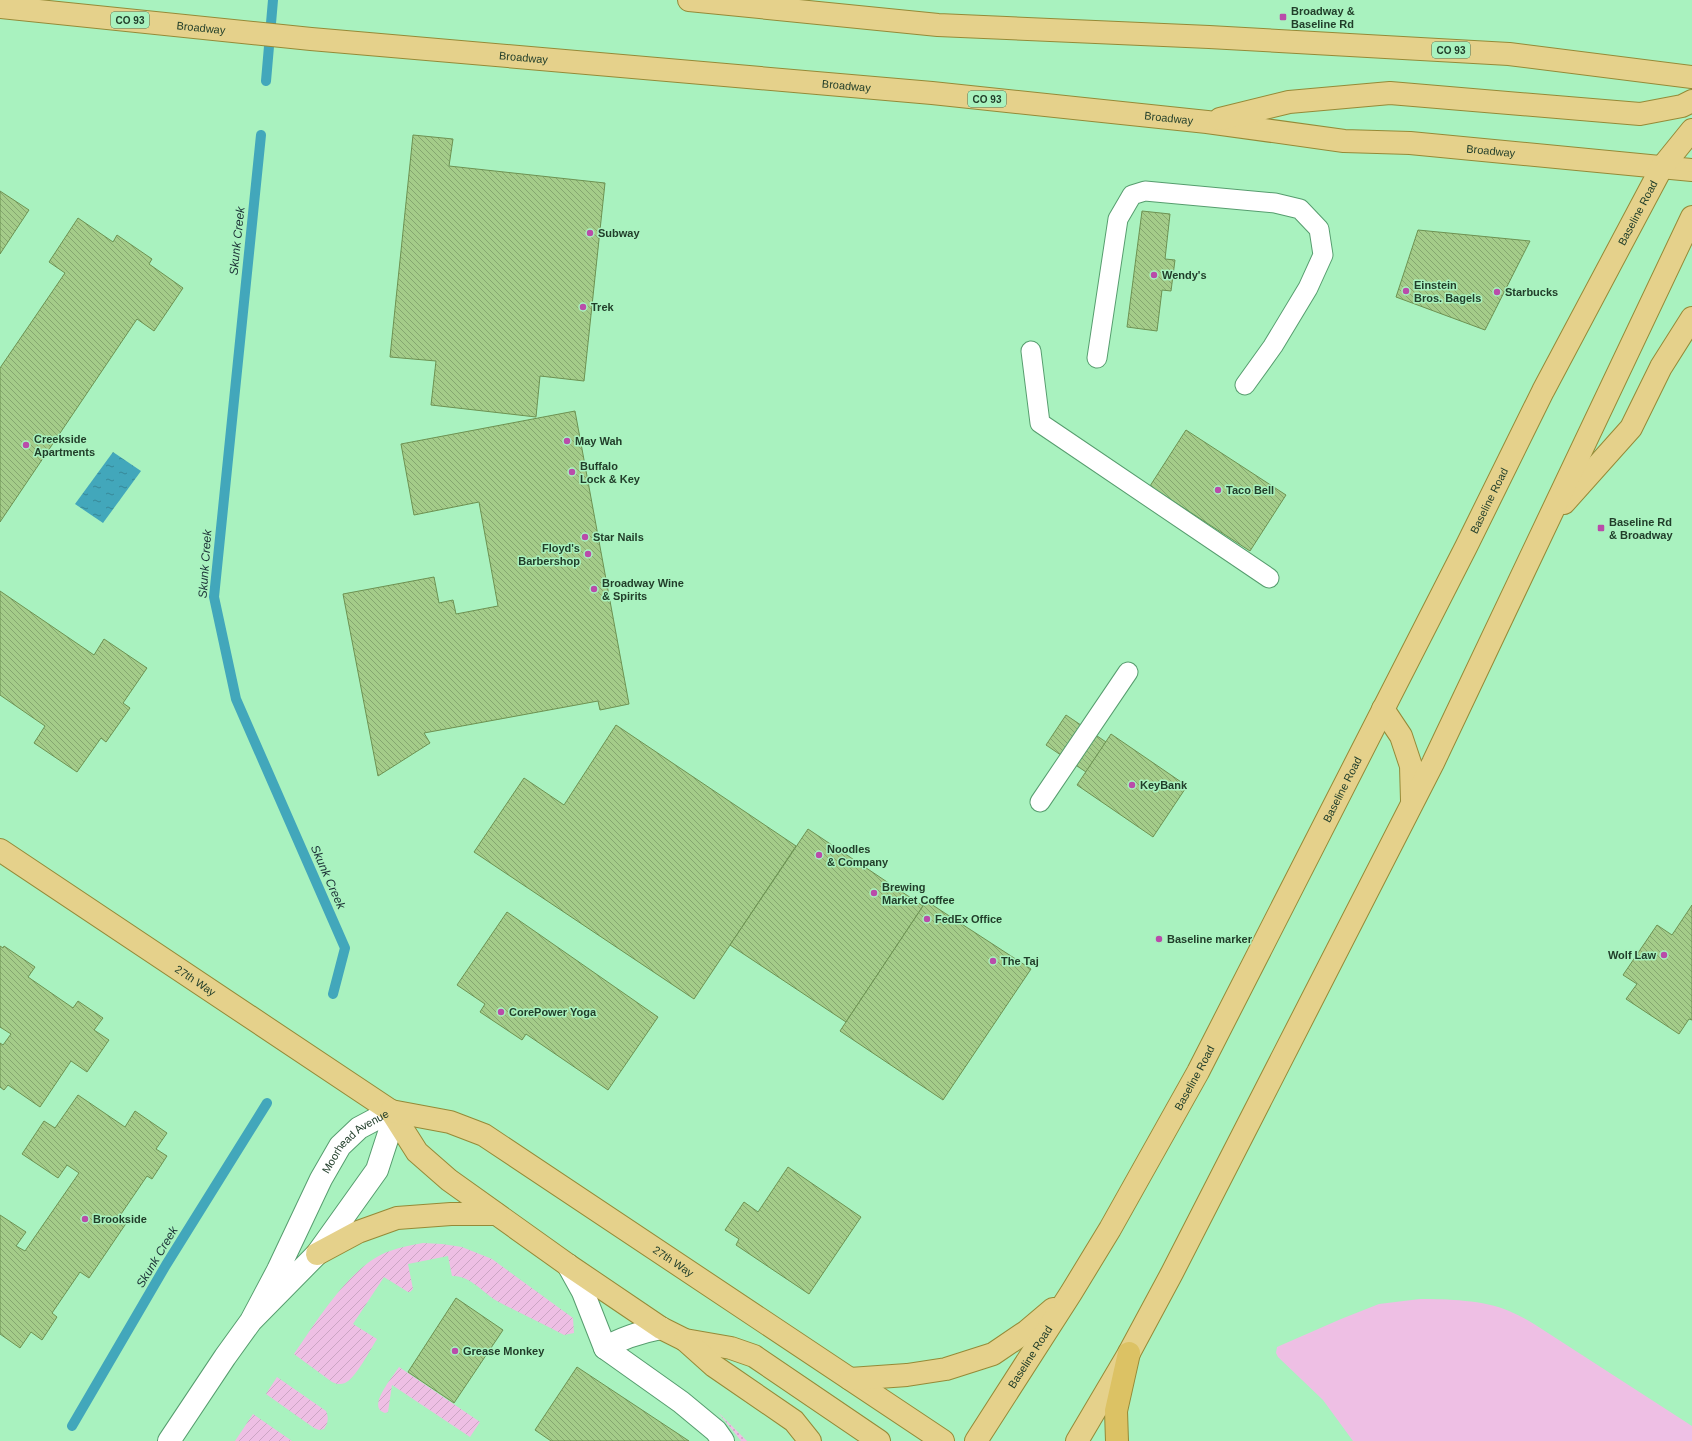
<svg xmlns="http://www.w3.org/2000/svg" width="1692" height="1441" viewBox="0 0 1692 1441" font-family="Arial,sans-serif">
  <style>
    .grass { fill: url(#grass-dots) }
    .park { fill: #eebfe4 }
    .garden { fill: url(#garden-furrows) }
    .water { fill: url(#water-ripples) }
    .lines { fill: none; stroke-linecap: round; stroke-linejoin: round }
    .stream { stroke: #42a7bb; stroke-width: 10 }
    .building { fill: url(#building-back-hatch); stroke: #6d9252 }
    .service-casing { stroke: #569d6e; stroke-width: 21 }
    .minor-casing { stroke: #569d6e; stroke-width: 24 }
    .tertiary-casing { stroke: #569d6e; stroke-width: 24 }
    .primary-casing { stroke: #958a37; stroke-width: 24 }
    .trunk-casing { stroke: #958a37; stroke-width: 24 }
    .service { stroke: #fff; stroke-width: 19 }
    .minor { stroke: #fff; stroke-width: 22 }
    .tertiary { stroke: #fff; stroke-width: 22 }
    .primary { stroke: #e5d18b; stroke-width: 22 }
    .trunk { stroke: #dcc264; stroke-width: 22 }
    .poi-dot { fill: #b94caa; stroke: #a9f2bf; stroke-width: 1.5 }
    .labels { text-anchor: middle; stroke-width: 3; stroke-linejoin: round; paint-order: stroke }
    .shield { fill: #a9f2bf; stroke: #4a7457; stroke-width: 1 }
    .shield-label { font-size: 10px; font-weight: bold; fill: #213e2a }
    .poi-label { font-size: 11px; font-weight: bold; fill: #213e2a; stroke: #a9f2bf; text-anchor: start }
    .street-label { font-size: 11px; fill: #213e2a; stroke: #a9f2bf }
    .water-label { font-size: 12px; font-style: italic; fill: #1a3035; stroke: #a9f2bf }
  </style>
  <defs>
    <pattern id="grass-dots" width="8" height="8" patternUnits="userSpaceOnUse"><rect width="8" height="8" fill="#eebfe4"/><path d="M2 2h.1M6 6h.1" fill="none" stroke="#cca5c4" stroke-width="1.8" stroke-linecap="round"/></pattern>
    <pattern id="garden-furrows" width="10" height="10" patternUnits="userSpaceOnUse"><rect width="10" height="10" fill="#eebfe4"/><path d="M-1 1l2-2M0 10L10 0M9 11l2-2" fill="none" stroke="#cca5c4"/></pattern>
    <pattern id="water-ripples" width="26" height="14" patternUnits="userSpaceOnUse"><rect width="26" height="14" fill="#42a7bb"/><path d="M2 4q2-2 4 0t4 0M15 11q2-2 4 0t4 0" fill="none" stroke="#378998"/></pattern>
    <pattern id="building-back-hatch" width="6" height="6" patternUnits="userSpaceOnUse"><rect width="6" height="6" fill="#a4cc89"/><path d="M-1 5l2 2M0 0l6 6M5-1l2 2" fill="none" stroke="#85a770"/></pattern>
  </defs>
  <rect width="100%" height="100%" fill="#a9f2bf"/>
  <!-- grass -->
  <path class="grass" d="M718 1412 747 1441H741Z"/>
  <!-- park -->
  <path class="park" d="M1420 1299C1447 1299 1484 1300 1509 1311 1518 1315 1526 1319 1534 1324L1692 1426V1441H1353L1323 1400 1278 1357 1276 1353 1277 1347 1341 1319 1379 1304Z"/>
  <!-- garden -->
  <g class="garden">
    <path d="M423 1243 442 1244 462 1247 492 1259 573 1318 574 1333 564 1335C542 1323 519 1313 497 1301 483 1293 470 1275 452 1276L448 1256 408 1264 413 1289 410 1292H408L384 1277 353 1324 377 1339C370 1350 356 1378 345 1383 340 1385 336 1384 332 1382L294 1354C317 1321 351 1264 390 1251 401 1247 412 1245 423 1243Z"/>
    <path d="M399 1367 480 1422 470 1437 392 1385 388 1412 385 1413C366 1407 393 1377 399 1367Z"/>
    <path d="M277 1377 326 1411C329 1418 328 1423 324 1429L319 1430 314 1428 266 1394Z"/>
    <path d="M253 1414 292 1441H235Z"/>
  </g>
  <!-- water -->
  <path class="water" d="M113 452 141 471 103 523 75 504Z"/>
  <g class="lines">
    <!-- stream -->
    <g class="stream">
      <path d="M266 81 273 0"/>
      <path d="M261 135 214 597 236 699 345 948 333 994"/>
      <path d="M72 1426 166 1265 267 1103"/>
    </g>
  </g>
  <!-- building -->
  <g class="building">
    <path d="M413 135 453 139 449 166 605 183 584 381 540 376 536 417 431 405 436 361 390 357Z"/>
    <path d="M0 191 29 210 0 254Z"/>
    <path d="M1142 211 1170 214 1165 259 1175 260 1171 291 1162 290 1157 331 1127 327Z"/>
    <path d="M78 218 113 242 117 235 152 259 149 264 183 288 154 331 137 319 0 522V368L65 273 49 262Z"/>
    <path d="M1418 230 1530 241 1485 330 1396 297Z"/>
    <path d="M575 411 629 704 600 710 598 701 424 733 430 743 378 776 343 594 434 577 439 603 453 600 456 614 498 606 479 502 414 515 401 444Z"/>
    <path d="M1186 430 1286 495 1250 551 1150 486Z"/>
    <path d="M0 591 94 655 104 639 147 668 123 703 130 708 106 742 101 738 77 772 34 743 45 726 0 695Z"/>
    <path d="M1066 715 1106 742 1086 772 1046 745Z"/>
    <path d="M616 725 796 846 694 999 474 852 524 778 564 805Z"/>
    <path d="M1111 734 1187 786 1153 837 1077 785Z"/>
    <path d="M808 829 923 906 846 1022 730 945Z"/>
    <path d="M927 900 934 906 1031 969 943 1100 840 1031Z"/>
    <path d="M1692 905V1020L1689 1019 1679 1034 1626 999 1637 984 1623 975 1657 925 1672 935Z"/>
    <path d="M507 912 658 1017 608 1090 526 1034 522 1040 480 1012 485 1004 457 985Z"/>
    <path d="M0 946 3 948 4 946 35 967 28 977 73 1008 78 1001 103 1018 94 1030 109 1040 87 1072 71 1061 40 1107 8 1085 4 1090 0 1087V1043L3 1045 11 1034 0 1027Z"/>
    <path d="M78 1095 125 1127 135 1111 167 1133 156 1149 167 1156 152 1179 147 1176 119 1217 127 1222 89 1278 80 1272 52 1313 57 1317 42 1340 31 1332 20 1348 0 1334V1215L26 1232 16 1246 25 1251 79 1173 67 1165 58 1178 22 1154 44 1121 55 1128Z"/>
    <path d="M788 1167 861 1217 809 1294 736 1245 739 1239 725 1230 744 1202 758 1212Z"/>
    <path d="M456 1298 503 1330 454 1403 408 1372Z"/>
    <path d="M577 1367 689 1441H551L535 1430Z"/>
  </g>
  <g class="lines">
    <defs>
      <g id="service">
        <path d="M1031 351 1040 423 1269 578"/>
        <path d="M1097 358 1118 219 1132 195 1145 191 1275 203 1300 209 1319 229 1323 255 1308 288 1273 346 1245 385"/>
        <path d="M1040 802 1128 672"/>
      </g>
      <g id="minor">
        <path d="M568 1265 583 1292 605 1348 681 1402 716 1431 723 1441"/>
        <path d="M605 1348C623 1337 641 1332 661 1328"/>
      </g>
      <g id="tertiary">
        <path id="s1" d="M169 1441 225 1357 251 1321 278 1270 321 1179 340 1146 359 1128 391 1111 390 1130 377 1170 317 1254 251 1321"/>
      </g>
      <g id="primary">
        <path d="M689 0 938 25 1209 37 1509 54 1692 77"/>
        <path id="s2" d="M0 7 311 39 932 93 1207 122 1344 141 1410 143 1692 170"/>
        <path d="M1220 119 1289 102 1390 93 1640 114 1682 106 1692 101"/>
        <path d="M1564 503 1631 428 1661 367 1692 318"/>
        <path d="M1383 709 1401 736 1411 766 1412 801"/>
        <path id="s3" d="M0 850 391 1111 417 1152 449 1180 568 1265 661 1328 685 1340 731 1348 754 1356 879 1441"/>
        <path id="s4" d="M391 1111 450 1122 484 1135 943 1441"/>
        <path d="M317 1254 358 1232 397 1218 451 1214H496"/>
        <path d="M685 1340 714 1366 794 1421 810 1441"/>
        <path d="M850 1379 907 1375 946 1369 993 1354 1027 1331 1053 1309"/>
        <path id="s5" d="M976 1441 1071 1293 1110 1229 1198 1072 1466 547 1543 391 1662 167 1692 130"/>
        <path d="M1077 1441 1129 1353 1172 1273 1433 763 1692 217"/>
      </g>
      <path id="trunk" d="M1117 1441 1116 1411 1129 1353"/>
    </defs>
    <!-- service casing -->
    <use href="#service" class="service-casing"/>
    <!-- minor casing -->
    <use href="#minor" class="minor-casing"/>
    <!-- tertiary casing -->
    <use href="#tertiary" class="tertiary-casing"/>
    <!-- primary casing -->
    <use href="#primary" class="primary-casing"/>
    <!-- trunk casing -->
    <use href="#trunk" class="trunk-casing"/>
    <!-- service -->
    <use href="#service" class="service"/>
    <!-- minor -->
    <use href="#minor" class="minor"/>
    <!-- tertiary -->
    <use href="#tertiary" class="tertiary"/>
    <!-- primary -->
    <use href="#primary" class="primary"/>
    <!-- trunk -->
    <use href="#trunk" class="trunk"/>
  </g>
  <!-- markers -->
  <g class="poi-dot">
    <rect x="1279" y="13" width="8" height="8" rx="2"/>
    <circle cx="590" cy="233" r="4"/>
    <circle cx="1154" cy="275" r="4"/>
    <circle cx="1406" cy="291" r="4"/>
    <circle cx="1497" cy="292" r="4"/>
    <circle cx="583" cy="307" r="4"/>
    <circle cx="567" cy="441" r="4"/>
    <circle cx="26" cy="445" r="4"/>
    <circle cx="572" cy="472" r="4"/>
    <circle cx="1218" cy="490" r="4"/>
    <rect x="1597" y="524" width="8" height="8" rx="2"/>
    <circle cx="585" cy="537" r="4"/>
    <circle cx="588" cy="554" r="4"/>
    <circle cx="594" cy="589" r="4"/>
    <circle cx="1132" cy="785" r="4"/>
    <circle cx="819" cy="855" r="4"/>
    <circle cx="874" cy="893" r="4"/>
    <circle cx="927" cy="919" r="4"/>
    <circle cx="1159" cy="939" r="4"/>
    <circle cx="1664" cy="955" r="4"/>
    <circle cx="993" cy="961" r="4"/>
    <circle cx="501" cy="1012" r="4"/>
    <circle cx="85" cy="1219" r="4"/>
    <circle cx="455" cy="1351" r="4"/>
  </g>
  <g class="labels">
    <!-- shield labels -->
    <g class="shield">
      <rect x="111" y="12" width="38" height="16" rx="3"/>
      <rect x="1432" y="42" width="38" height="16" rx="3"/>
      <rect x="968" y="91" width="38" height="16" rx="3"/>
    </g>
    <g class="shield-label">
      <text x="130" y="24">CO 93</text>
      <text x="1451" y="54">CO 93</text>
      <text x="987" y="103">CO 93</text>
    </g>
    <!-- poi labels -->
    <g class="poi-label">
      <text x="1291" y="15">Broadway &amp;<tspan x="1291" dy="13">Baseline Rd</tspan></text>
      <text x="598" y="237">Subway</text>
      <text x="1162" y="279">Wendy's</text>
      <text x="1414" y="289">Einstein<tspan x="1414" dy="13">Bros. Bagels</tspan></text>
      <text x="1505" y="296">Starbucks</text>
      <text x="591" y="311">Trek</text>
      <text x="34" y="443">Creekside<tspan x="34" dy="13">Apartments</tspan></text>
      <text x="575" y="445">May Wah</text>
      <text x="580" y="470">Buffalo<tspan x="580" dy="13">Lock &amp; Key</tspan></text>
      <text x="1226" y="494">Taco Bell</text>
      <text x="1609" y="526">Baseline Rd<tspan x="1609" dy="13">&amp; Broadway</tspan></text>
      <text x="593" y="541">Star Nails</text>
      <text x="580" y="552" text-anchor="end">Floyd's<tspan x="580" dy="13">Barbershop</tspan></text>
      <text x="602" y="587">Broadway Wine<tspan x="602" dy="13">&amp; Spirits</tspan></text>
      <text x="1140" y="789">KeyBank</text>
      <text x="827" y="853">Noodles<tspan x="827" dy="13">&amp; Company</tspan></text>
      <text x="882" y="891">Brewing<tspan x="882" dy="13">Market Coffee</tspan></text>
      <text x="935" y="923">FedEx Office</text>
      <text x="1167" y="943">Baseline marker</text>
      <text x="1656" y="959" text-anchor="end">Wolf Law</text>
      <text x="1001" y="965">The Taj</text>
      <text x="509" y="1016">CorePower Yoga</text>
      <text x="93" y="1223">Brookside</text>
      <text x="463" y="1355">Grease Monkey</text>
    </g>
    <!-- street labels -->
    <g class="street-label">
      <text dy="4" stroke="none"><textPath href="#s2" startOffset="202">Broadway</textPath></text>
      <text dy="4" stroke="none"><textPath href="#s2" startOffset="526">Broadway</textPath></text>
      <text dy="4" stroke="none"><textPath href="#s2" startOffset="850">Broadway</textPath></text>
      <text dy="4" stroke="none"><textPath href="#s2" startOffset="1174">Broadway</textPath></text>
      <text dy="4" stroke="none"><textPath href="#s2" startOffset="1498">Broadway</textPath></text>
      <text dy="4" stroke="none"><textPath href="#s5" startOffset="1396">Baseline Road</textPath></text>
      <text dy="4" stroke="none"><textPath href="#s5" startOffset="1072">Baseline Road</textPath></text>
      <text dy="4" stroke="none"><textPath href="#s5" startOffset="748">Baseline Road</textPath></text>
      <text dy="4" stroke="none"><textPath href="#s3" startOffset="235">27th Way</textPath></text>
      <text dy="4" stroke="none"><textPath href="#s5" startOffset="424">Baseline Road</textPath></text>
      <text dy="4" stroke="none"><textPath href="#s1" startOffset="356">Moorhead Avenue</textPath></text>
      <text dy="4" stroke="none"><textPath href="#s4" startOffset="324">27th Way</textPath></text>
      <text dy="4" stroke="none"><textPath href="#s5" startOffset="100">Baseline Road</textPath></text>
    </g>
    <!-- water labels -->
    <g class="water-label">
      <text transform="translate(237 241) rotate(-84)" y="4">Skunk Creek</text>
      <text transform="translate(205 564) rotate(-86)" y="4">Skunk Creek</text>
      <text transform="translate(328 877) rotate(66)" y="4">Skunk Creek</text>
      <text transform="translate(157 1257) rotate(-59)" y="4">Skunk Creek</text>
    </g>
  </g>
</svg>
